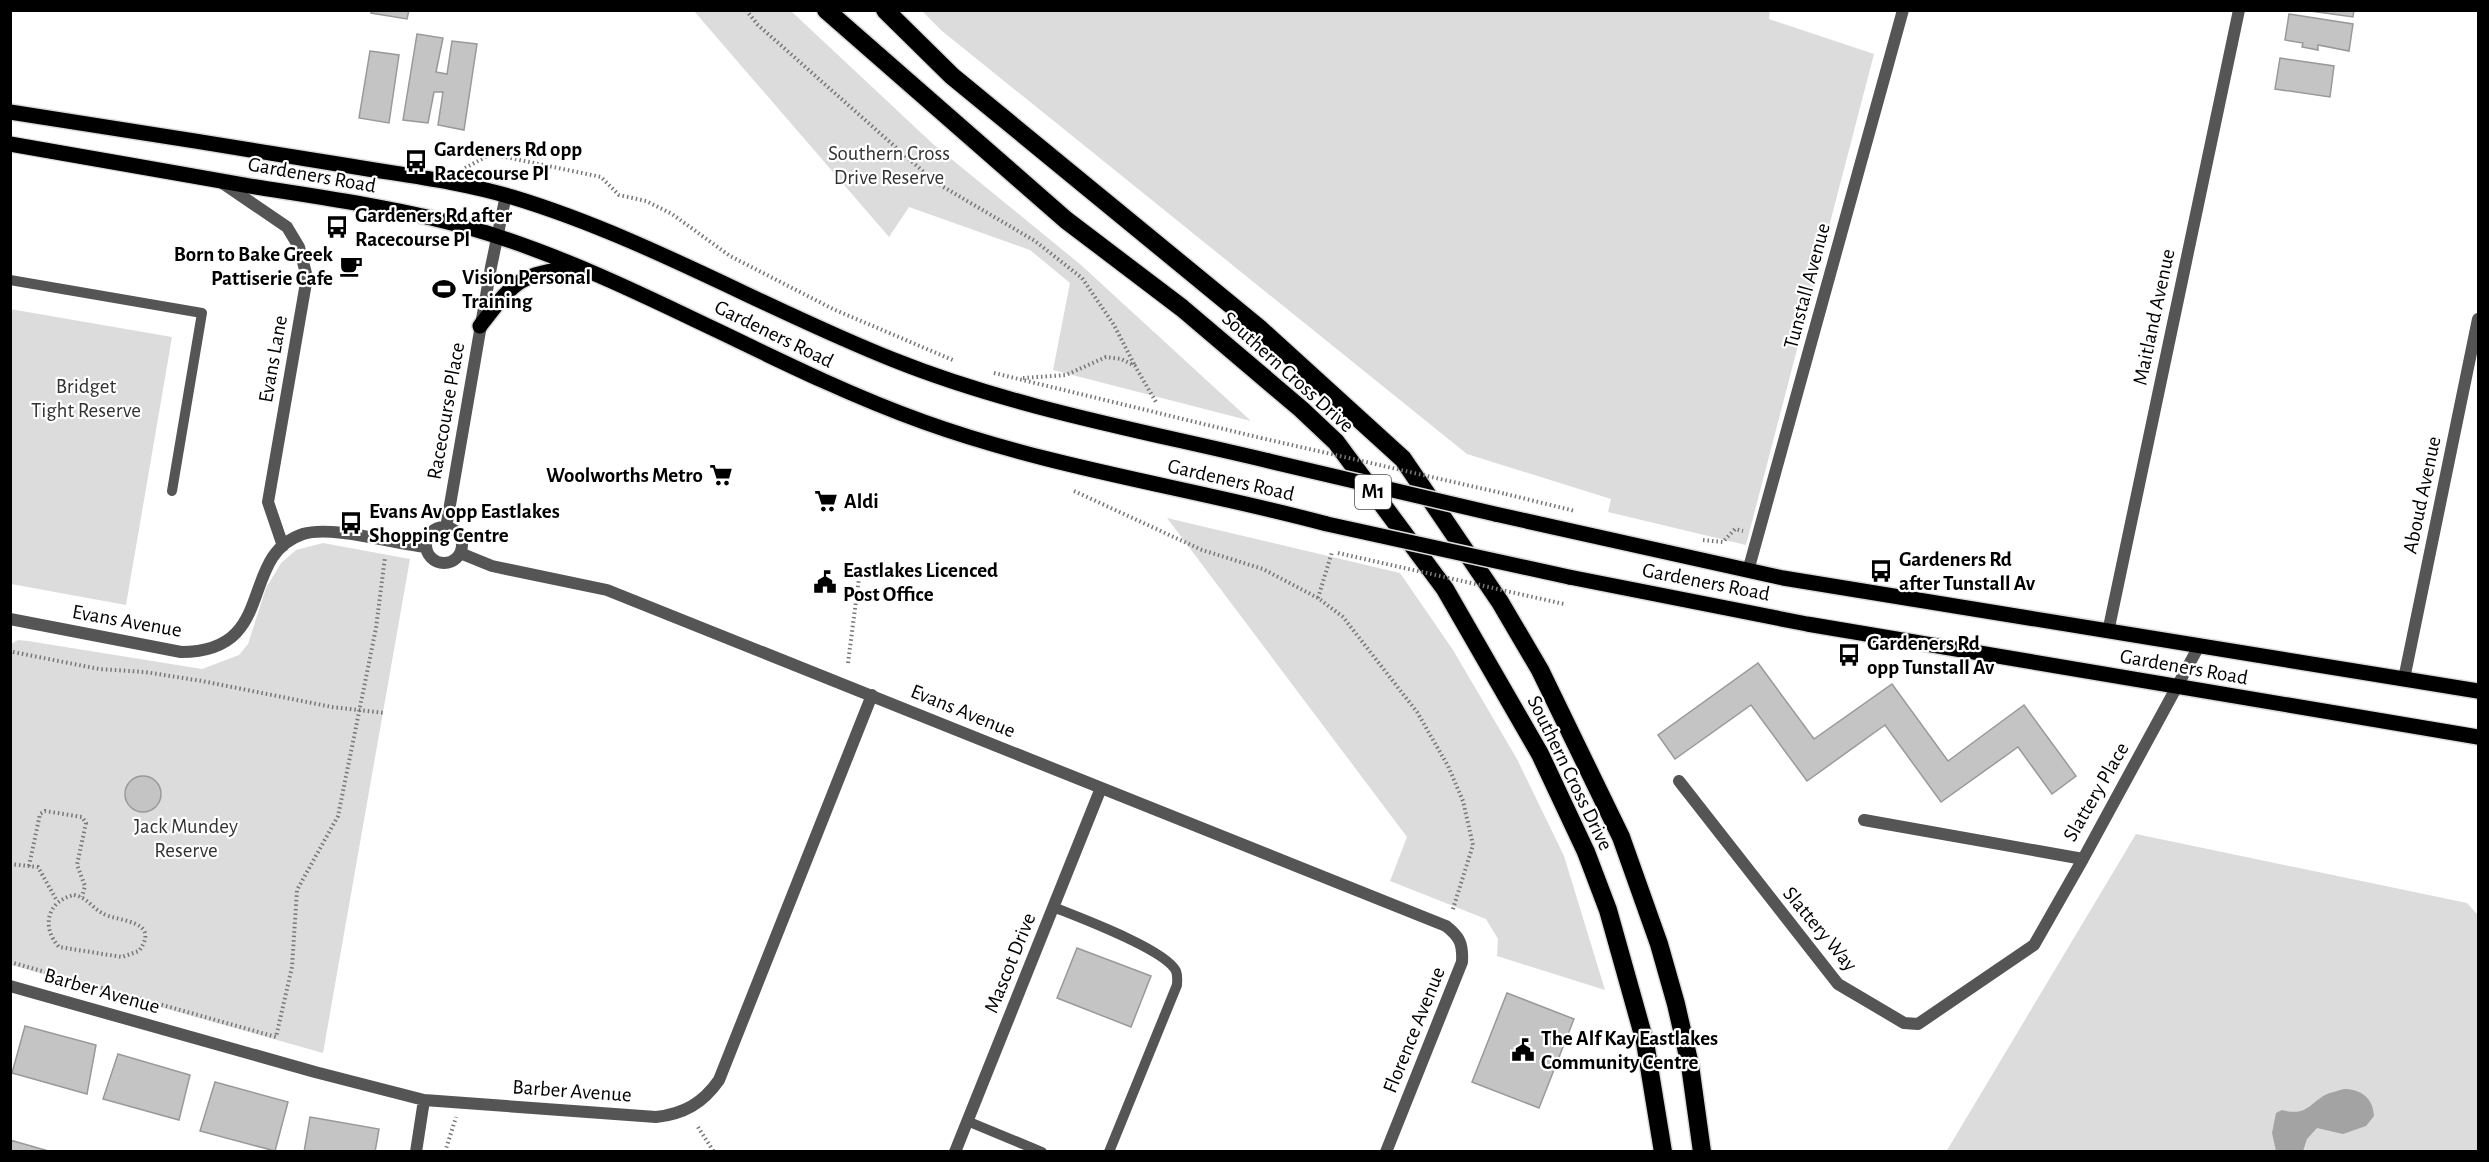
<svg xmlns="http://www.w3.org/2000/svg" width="2489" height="1162" font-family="'Alegreya Sans',sans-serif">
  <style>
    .green { fill: #dcdcdc }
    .water { fill: #a3a3a3 }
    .building { fill: #c4c4c4; stroke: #999; stroke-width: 1.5 }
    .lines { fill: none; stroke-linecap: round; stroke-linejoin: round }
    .primary-casing { stroke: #dbdbdb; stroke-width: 18 }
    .highway-casing { stroke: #dbdbdb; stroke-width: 21 }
    .path { stroke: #777; stroke-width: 4; stroke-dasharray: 1.5 3; stroke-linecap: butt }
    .lane { stroke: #555; stroke-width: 10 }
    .street { stroke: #555; stroke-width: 12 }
    .primary { stroke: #000; stroke-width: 15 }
    .highway { stroke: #000; stroke-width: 18 }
    .primary-bridge-casing { stroke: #dbdbdb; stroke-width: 18; stroke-linecap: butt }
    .path-bridge { stroke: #777; stroke-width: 4; stroke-dasharray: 1.5 3; stroke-linecap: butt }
    .primary-bridge { stroke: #000; stroke-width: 15 }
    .labels { text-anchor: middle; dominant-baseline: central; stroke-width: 4.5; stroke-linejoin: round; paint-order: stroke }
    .shield { fill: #fff; stroke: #4c4c4c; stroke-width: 1.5 }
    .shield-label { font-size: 20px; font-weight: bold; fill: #000 }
    .poi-label { font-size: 21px; font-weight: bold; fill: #000; stroke: #fff; text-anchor: start }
    .park-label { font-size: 21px; fill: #333; stroke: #fff }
    .street-label { font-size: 21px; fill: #000; stroke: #fff }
  </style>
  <rect width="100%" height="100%" fill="#fff"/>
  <path class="green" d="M 1770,10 L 1769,19 L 1874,54 L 1746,545 L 1608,512 L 1611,499 L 1467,454 L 942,31 L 922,11 Z
    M 694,11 L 791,11 L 933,144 L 1081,265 L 1251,421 L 1053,370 L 1070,283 L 1030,250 L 909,207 L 889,237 Z
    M 10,309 L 172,337 L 126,605 L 11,584 Z
    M 1167,518 L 1400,573 L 1453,650 L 1517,759 L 1564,856 L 1605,990 L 1497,956 L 1498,939 L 1486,919 L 1390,881 L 1407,837 Z
    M 323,543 L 410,559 L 323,1053 L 11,965 L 11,644 L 18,640 L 28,641 L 202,669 L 239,655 L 248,644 L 266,588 L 281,563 L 296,550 Z
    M 2136,834 L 2467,903 L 2478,915 L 2478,1151 L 1946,1152 Z"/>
  <path class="water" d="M 2344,1089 C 2361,1089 2373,1098 2374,1116 L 2366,1126 L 2343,1134 L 2317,1128 L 2307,1139 L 2303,1151 L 2276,1151 L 2272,1133 L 2276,1113 L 2282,1110 C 2306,1116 2307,1106 2325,1095 C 2331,1092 2338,1091 2344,1089 Z"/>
  <path class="building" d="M 371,10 L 409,10 L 407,19 L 371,13 Z
    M 2303,10 L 2354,10 L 2353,17 Z
    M 2289,14 L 2353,24 L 2349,51 L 2318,45 L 2318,50 L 2302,47 L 2303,43 L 2285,40 Z
    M 417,34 L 443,38 L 436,72 L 447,74 L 452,41 L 477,44 L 464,130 L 438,125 L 443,92 L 434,92 L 428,123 L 403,120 Z
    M 370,51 L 399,55 L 389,123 L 359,118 Z
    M 2280,58 L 2334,66 L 2330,97 L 2275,89 Z
    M 1758,663 L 1814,739 L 1892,684 L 1948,761 L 2024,705 L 2076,776 L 2052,794 L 2018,747 L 1941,802 L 1885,725 L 1807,781 L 1751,705 L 1675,759 L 1658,735 Z
    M125 794a18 18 0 1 1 36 0a18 18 0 1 1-36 0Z
    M 1077,948 L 1151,976 L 1131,1027 L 1057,998 Z
    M 1507,993 L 1574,1019 L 1539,1108 L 1472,1082 Z
    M 25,1026 L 96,1045 L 87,1094 L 12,1073 Z
    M 118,1054 L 190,1075 L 179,1120 L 103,1099 Z
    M 215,1082 L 288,1102 L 275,1151 L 200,1131 Z
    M 310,1117 L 379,1129 L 375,1152 L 304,1152 Z
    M 10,1140 L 52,1152 L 10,1152 Z"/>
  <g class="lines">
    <g class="primary-casing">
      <path id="primary" d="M 10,112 C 123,130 237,147 350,166 C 403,175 459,181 512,197 C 645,237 765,309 894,360 C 1014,408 1144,431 1269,461
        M 10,144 C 92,158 174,173 256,187 C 326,198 398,208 467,227 C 627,273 768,366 924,422 C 1055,469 1193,488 1327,524
        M 480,326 C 517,278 517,276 577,267
        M 1495,514 L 1783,578 L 2478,691
        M 1569,577 L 1807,624 L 2478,737"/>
    </g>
    <g class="highway-casing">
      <path id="highway" d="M 826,10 L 1066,220 L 1182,308 L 1301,409 L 1336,442 L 1445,589 L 1540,754 L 1586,852 L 1608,910 L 1645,1042 L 1663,1152
        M 885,10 L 952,76 L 1259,328 L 1403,459 L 1500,602 L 1540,670 L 1621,837 L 1659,944 L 1676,1004 L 1690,1065 L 1702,1152"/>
    </g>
    <path class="path" d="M 746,10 L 758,25 L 935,182 L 1035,241 L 1082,278 L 1114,325 L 1135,366
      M 465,168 L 491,154 L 601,177 L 619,195 L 646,201 L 672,214 L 730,256 L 833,309 L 955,361
      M 994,373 L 1261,438
      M 1023,378 L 1066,375 L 1106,357 L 1121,359 L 1135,366 L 1156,402
      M 1074,491 L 1202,550 L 1263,569 L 1318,598 L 1343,617 L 1417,712 L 1448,766 L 1463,801 L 1473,845 L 1452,912
      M 1506,494 L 1575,511
      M 1703,540 L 1723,542 L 1735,529 L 1743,531
      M 1318,598 L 1332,552
      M 13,652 L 99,669 L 145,672 L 202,681 L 332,707 L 385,713
      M 848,663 L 859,578
      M 10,864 L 38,867 L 57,901
      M 29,866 L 40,814 L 45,811 L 82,817 L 86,823 L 77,865 L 85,886 L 82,897
      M 74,895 C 88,898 90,906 102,913 C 116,922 162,919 139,951 L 122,957 L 59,947 C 41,927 47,901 74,895 Z
      M 10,962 L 276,1037 L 292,967 L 297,890 L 338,816 L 376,628 L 385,557
      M 698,1127 L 714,1152
      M 445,1152 L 456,1117"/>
    <path class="lane" d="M 10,280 L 202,313 L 172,491
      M 1053,907 C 1078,917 1165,949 1176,971 C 1178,976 1177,981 1177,985 L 1109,1152
      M 967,1121 L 1042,1152"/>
    <path class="street" d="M 221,182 L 287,227 L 299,247 L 307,277 L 268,502 L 283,546
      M426 545a18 18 0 1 1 36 0a18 18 0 1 1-36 0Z
      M 446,528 L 491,267 L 506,195
      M 460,553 L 492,566 L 607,590 L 1446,926 C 1460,937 1463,944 1462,962 L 1386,1152
      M 1748,571 L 1903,10
      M 10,619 L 181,652 C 279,652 237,556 303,534 C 332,525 394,544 426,547
      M 2108,632 L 2239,10
      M 2404,679 L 2478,319
      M 1679,781 L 1838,984 L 1904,1023 L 1918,1024 L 2034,945 L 2083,859
      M 1864,820 L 2083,859 L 2199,646
      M 10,986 L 315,1072 L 424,1100 L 656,1117 C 684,1114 703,1103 719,1080 L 872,695
      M 416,1152 L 424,1100
      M 955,1152 L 1101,788"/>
    <use href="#primary" class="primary"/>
    <use href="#highway" class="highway"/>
    <g class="primary-bridge-casing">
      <path id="primary-bridge" d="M 1269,461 L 1495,514
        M 1327,524 L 1569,577"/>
    </g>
    <path class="path-bridge" d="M 1261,438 L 1506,494
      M 1338,553 L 1564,604"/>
    <use href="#primary-bridge" class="primary-bridge"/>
  </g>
  <defs>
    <g id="bus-bare" transform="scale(1.8)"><path d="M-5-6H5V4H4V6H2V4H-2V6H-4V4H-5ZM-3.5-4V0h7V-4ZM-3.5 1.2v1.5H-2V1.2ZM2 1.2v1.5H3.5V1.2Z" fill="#000" stroke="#fff" stroke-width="2.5" paint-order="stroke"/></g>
    <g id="cafe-bare" transform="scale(1.8)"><path d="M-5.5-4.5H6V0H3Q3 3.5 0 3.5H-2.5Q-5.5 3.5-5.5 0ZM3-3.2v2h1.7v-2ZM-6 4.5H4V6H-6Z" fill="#000" stroke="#fff" stroke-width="2.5" paint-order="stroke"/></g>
    <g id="stadium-bare" transform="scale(1.8)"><path d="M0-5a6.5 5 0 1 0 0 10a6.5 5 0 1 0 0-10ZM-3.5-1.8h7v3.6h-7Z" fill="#000" stroke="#fff" stroke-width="2.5" paint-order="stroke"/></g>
    <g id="supermarket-bare" transform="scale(1.8)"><path d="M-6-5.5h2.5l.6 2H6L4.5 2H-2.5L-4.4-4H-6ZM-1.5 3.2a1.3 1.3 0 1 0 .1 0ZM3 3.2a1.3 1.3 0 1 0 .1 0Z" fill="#000" stroke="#fff" stroke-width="2.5" paint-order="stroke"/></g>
    <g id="civic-bare" transform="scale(1.8)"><path d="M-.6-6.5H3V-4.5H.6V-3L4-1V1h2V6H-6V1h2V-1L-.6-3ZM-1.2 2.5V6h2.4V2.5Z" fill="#000" stroke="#fff" stroke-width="2.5" paint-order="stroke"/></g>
  </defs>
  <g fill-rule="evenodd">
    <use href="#bus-bare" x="416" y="161"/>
    <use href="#bus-bare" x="337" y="227"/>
    <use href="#cafe-bare" x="351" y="266"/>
    <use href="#stadium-bare" x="444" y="289"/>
    <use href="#supermarket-bare" x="721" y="475"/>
    <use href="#supermarket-bare" x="826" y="501"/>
    <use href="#bus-bare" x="351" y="523"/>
    <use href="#bus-bare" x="1881" y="571"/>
    <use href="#civic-bare" x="825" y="582"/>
    <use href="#bus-bare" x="1849" y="655"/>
    <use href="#civic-bare" x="1523" y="1050"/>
  </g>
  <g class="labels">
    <rect class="shield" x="1355" y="475" width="36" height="34" rx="4.5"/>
    <g class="shield-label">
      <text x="1373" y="492">M1</text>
    </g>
    <g class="poi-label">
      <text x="434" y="149">Gardeners Rd opp<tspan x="434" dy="24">Racecourse Pl</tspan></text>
      <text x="355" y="215">Gardeners Rd after<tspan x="355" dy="24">Racecourse Pl</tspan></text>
      <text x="333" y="254" text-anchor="end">Born to Bake Greek<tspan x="333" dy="24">Pattiserie Cafe</tspan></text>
      <text x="462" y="277">Vision Personal<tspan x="462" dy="24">Training</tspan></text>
      <text x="703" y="475" text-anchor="end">Woolworths Metro</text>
      <text x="844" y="501">Aldi</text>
      <text x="369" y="511">Evans Av opp Eastlakes<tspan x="369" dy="24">Shopping Centre</tspan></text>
      <text x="1899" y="559">Gardeners Rd<tspan x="1899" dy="24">after Tunstall Av</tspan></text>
      <text x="843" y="570">Eastlakes Licenced<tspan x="843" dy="24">Post Office</tspan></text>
      <text x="1867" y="643">Gardeners Rd<tspan x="1867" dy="24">opp Tunstall Av</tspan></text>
      <text x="1541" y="1038">The Alf Kay Eastlakes<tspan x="1541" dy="24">Community Centre</tspan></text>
    </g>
    <g class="park-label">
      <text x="889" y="153">Southern Cross<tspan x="889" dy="24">Drive Reserve</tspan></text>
      <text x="86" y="386">Bridget<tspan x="86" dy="24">Tight Reserve</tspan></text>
      <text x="186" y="826">Jack Mundey<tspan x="186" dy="24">Reserve</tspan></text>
    </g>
    <g class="street-label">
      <text transform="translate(312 175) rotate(10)">Gardeners Road</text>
      <text transform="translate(1807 286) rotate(-75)">Tunstall Avenue</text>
      <text transform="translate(2154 317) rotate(-78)">Maitland Avenue</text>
      <text transform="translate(774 334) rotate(26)">Gardeners Road</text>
      <text transform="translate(273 359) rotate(-80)">Evans Lane</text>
      <text transform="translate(1288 372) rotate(42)">Southern Cross Drive</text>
      <text transform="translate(446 411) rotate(-80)">Racecourse Place</text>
      <text transform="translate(1231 480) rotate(13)">Gardeners Road</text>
      <text transform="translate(2422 495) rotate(-78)">Aboud Avenue</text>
      <text transform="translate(1706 582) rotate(11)">Gardeners Road</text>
      <text transform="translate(127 621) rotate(10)">Evans Avenue</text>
      <text transform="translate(2184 667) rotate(10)">Gardeners Road</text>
      <text transform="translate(963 711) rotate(22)">Evans Avenue</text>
      <text transform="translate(1570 773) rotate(64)">Southern Cross Drive</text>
      <text transform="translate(2096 792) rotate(-60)">Slattery Place</text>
      <text transform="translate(1820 929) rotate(50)">Slattery Way</text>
      <text transform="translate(1010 963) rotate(-68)">Mascot Drive</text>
      <text transform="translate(102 991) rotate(16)">Barber Avenue</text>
      <text transform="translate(1414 1030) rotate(-68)">Florence Avenue</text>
      <text transform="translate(572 1091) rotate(4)">Barber Avenue</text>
    </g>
  </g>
  <rect width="2489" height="1162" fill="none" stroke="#000000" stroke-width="24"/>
</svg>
